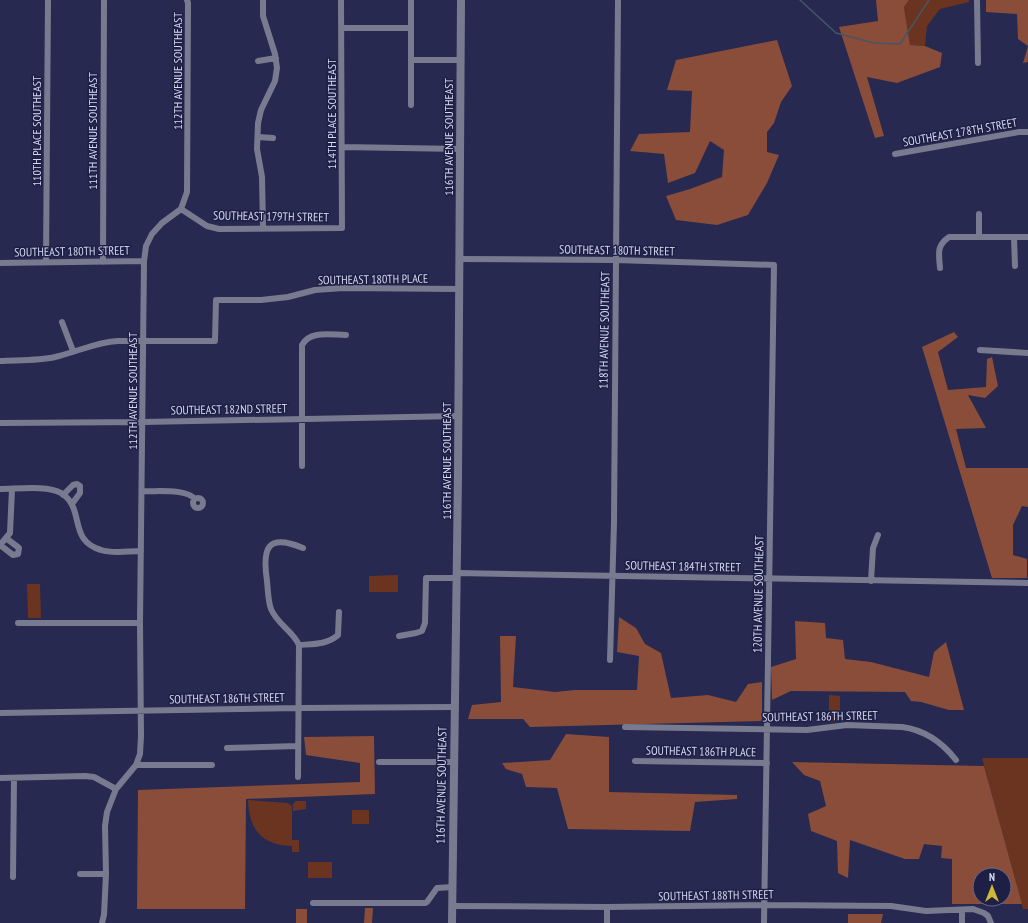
<svg xmlns="http://www.w3.org/2000/svg" width="1028" height="923" font-family="'PT Sans Narrow',sans-serif">
  <style>
    .green { fill: #6a3421 }
    .forest { fill: #894d3a; fill-rule: evenodd }
    .lines { fill: none; stroke-linecap: round; stroke-linejoin: round }
    .stream { stroke: #445764; stroke-width: 1.5 }
    .minor { stroke: #787b8f; stroke-width: 6 }
    .tertiary { stroke: #787b8f; stroke-width: 8 }
    .labels { text-anchor: middle; dominant-baseline: central; stroke-width: 3; stroke-linejoin: round; paint-order: stroke }
    .street-label { font-size: 12px; fill: #d6daf3; stroke: #1e1f45 }
  </style>
  <rect width="100%" height="100%" fill="#272950"/>
  <path class="green" d="M 909,0 L 969,0 L 969,2 L 940,9 L 927,26 L 925,46 L 910,45 L 904,7 Z
    M 398,575 L 398,592 L 369,592 L 369,576 Z
    M 27,584 L 40,584 L 41,618 L 28,618 Z
    M 829,695 L 840,696 L 840,721 L 829,722 Z
    M 982,758 L 1028,758 L 1028,909 L 1023,909 Z
    M 248,800 L 288,803 L 292,806 L 292,840 L 299,840 L 299,852 L 292,852 L 292,846 C 262,845 249,830 248,800 Z
    M 296,801 L 306,801 L 306,809 L 293,811 L 293,804 Z
    M 352,810 L 369,810 L 369,824 L 352,824 Z
    M 308,862 L 332,862 L 332,878 L 308,878 Z"/>
  <path class="forest" d="M 876,0 L 909,0 L 904,7 L 910,45 L 925,46 L 942,53 L 940,67 L 897,83 L 867,77 L 884,136 L 875,138 L 839,27 L 878,21 Z
    M 986,0 L 1028,0 L 1028,62 L 1023,63 L 1028,46 L 1018,39 L 1017,14 L 986,12 Z
    M 777,40 L 792,86 L 781,102 L 774,123 L 767,132 L 767,152 L 779,155 L 767,183 L 748,215 L 717,225 L 676,220 L 666,196 L 690,189 L 722,177 L 724,150 L 710,141 L 695,173 L 668,183 L 664,154 L 630,151 L 639,134 L 690,132 L 692,91 L 667,90 L 676,60 Z
    M 954,332 L 958,337 L 938,352 L 948,390 L 986,387 L 987,359 L 992,357 L 998,386 L 985,398 L 968,395 L 986,428 L 956,429 L 966,468 L 1028,468 L 1028,507 L 1022,506 L 1013,525 L 1013,555 L 1027,559 L 1027,578 L 992,578 L 922,347 Z
    M 619,617 L 636,628 L 645,644 L 661,653 L 671,698 L 708,695 L 736,702 L 748,684 L 762,682 L 762,721 L 530,727 L 523,719 L 468,719 L 472,705 L 501,702 L 500,636 L 516,636 L 513,687 L 555,692 L 575,690 L 637,690 L 639,656 L 617,652 Z
    M 795,621 L 825,623 L 826,638 L 843,640 L 845,659 L 871,662 L 929,677 L 934,652 L 946,642 L 964,710 L 949,710 L 921,702 L 911,701 L 905,692 L 791,691 L 772,700 L 771,667 L 796,659 Z
    M 566,734 L 609,737 L 609,792 L 737,795 L 737,799 L 695,802 L 690,831 L 568,829 L 557,788 L 526,787 L 522,774 L 506,769 L 502,763 L 550,760 Z
    M 374,736 L 375,794 L 246,799 L 245,909 L 137,909 L 138,790 L 360,782 L 360,763 L 306,755 L 304,737 Z
    M 792,762 L 984,766 L 1022,904 L 952,904 L 952,859 L 941,858 L 942,846 L 924,844 L 919,859 L 905,859 L 850,840 L 848,878 L 838,873 L 837,841 L 811,831 L 808,814 L 826,806 L 820,781 L 804,775 ZM 980,875 L 1004,875 L 1004,899 L 980,899 Z
    M 365,908 L 373,908 L 372,923 L 364,923 Z
    M 296,909 L 307,909 L 307,923 L 296,923 Z
    M 848,914 L 883,914 L 881,923 L 848,923 Z"/>
  <g class="lines">
    <path class="stream" d="M 800,0 L 836,33 L 874,43 L 900,44 L 929,0"/>
    <path class="minor" d="M 411,0 L 411,105
      M 977,0 L 978,63
      M 341,28 L 411,28
      M 411,60 L 460,60
      M 258,61 L 276,58
      M 258,137 L 273,138
      M 342,147 L 460,149
      M 895,154 L 1019,132 L 1028,132
      M 181,209 L 207,226 L 219,229 L 342,228 L 341,0
      M 979,214 L 979,237
      M 263,228 L 262,177 L 257,149 L 258,123 L 261,110 L 275,81 L 277,68 L 275,54 L 263,16 L 263,0
      M 1014,237 L 1015,266
      M 460,259 L 616,260 L 774,265 L 764,923
      M 46,262 L 48,0
      M 103,262 L 104,0
      M 0,263 L 144,261
      M 940,268 C 939,254 936,246 949,237 L 1028,237
      M 62,322 L 73,351
      M 980,350 L 1028,353
      M 0,361 C 18,360 38,361 55,357 C 77,352 96,342 118,341 L 215,341 L 216,300 L 261,300 L 288,297 L 315,290 L 343,288 L 459,289
      M 0,423 L 143,422 L 459,416
      M 302,466 L 302,345 C 310,330 331,335 346,335
      M 0,489 C 16,489 48,485 61,493 C 86,508 67,540 101,550 C 113,554 128,551 141,551
      M 142,491 C 155,492 186,488 195,499
      M 63,495 L 73,485 L 77,484 L 80,486 L 80,493 L 72,504
      M193 503a5 5 0 1 1 10 0a5 5 0 1 1-10 0Z
      M 0,545 L 10,533 L 12,489
      M 0,545 L 13,555 L 18,554 L 19,548 L 6,538
      M 457,573 L 1028,583
      M 871,581 L 873,548 L 878,535
      M 18,623 L 140,623
      M 399,636 L 416,633 L 422,631 L 425,623 L 426,578 L 457,578
      M 299,645 C 312,644 327,645 338,635 L 339,612
      M 610,660 L 614,523 L 618,0
      M 0,713 L 299,708 L 454,707
      M 625,727 L 807,730 L 847,725 L 902,727 C 925,730 942,742 956,760
      M 227,748 L 298,746
      M 635,761 L 767,763
      M 379,762 L 453,762
      M 136,765 L 212,765
      M 298,777 L 299,645 C 293,631 277,624 271,609 C 268,601 268,590 267,581 C 262,548 267,533 303,548
      M 0,778 L 85,776 L 94,777 L 116,789
      M 80,874 L 106,874
      M 13,877 L 14,778
      M 313,903 L 425,903 L 427,902 L 437,888 L 452,887
      M 452,906 L 607,907 L 764,905 L 891,906 L 926,911 L 973,909 L 984,913 L 988,916 L 991,923
      M 607,907 L 607,923
      M 962,910 L 962,923
      M 102,923 L 104,915 L 106,874 L 105,826 L 107,812 L 116,789 L 136,765 L 140,754 L 141,736 L 140,623 L 144,261 L 146,246 L 152,234 L 162,223 L 181,209 L 187,192 L 188,3 L 187,0"/>
    <path class="tertiary" d="M 452,923 L 458,476 L 461,0"/>
  </g>
  <g class="labels">
    <g class="street-label">
      <text transform="translate(177 71) rotate(-90)">112TH AVENUE SOUTHEAST</text>
      <text transform="translate(331 114) rotate(-90)">114TH PLACE SOUTHEAST</text>
      <text transform="translate(36 131) rotate(-90)">110TH PLACE SOUTHEAST</text>
      <text transform="translate(92 131) rotate(-90)">111TH AVENUE SOUTHEAST</text>
      <text transform="translate(960 132) rotate(-10)">SOUTHEAST 178TH STREET</text>
      <text transform="translate(448 137) rotate(-90)">116TH AVENUE SOUTHEAST</text>
      <text transform="translate(271 216) rotate(1)">SOUTHEAST 179TH STREET</text>
      <text transform="translate(617 250) rotate(1)">SOUTHEAST 180TH STREET</text>
      <text transform="translate(72 251) rotate(-1)">SOUTHEAST 180TH STREET</text>
      <text transform="translate(373 279) rotate(-1)">SOUTHEAST 180TH PLACE</text>
      <text transform="translate(604 330) rotate(-89)">118TH AVENUE SOUTHEAST</text>
      <text transform="translate(132 391) rotate(-90)">112TH AVENUE SOUTHEAST</text>
      <text transform="translate(229 409) rotate(-1)">SOUTHEAST 182ND STREET</text>
      <text transform="translate(446 461) rotate(-90)">116TH AVENUE SOUTHEAST</text>
      <text transform="translate(683 566) rotate(1)">SOUTHEAST 184TH STREET</text>
      <text transform="translate(758 594) rotate(-89)">120TH AVENUE SOUTHEAST</text>
      <text transform="translate(227 698) rotate(-1)">SOUTHEAST 186TH STREET</text>
      <text transform="translate(820 716) rotate(-1)">SOUTHEAST 186TH STREET</text>
      <text transform="translate(701 751) rotate(1)">SOUTHEAST 186TH PLACE</text>
      <text transform="translate(441 785) rotate(-89)">116TH AVENUE SOUTHEAST</text>
      <text transform="translate(716 895) rotate(-1)">SOUTHEAST 188TH STREET</text>
    </g>
  </g>
  <g transform="translate(992 887)"><circle r="19" fill="#1e1f45" stroke="#686a8b"/>
  <path d="M0-3L7 15L0 10L-7 15Z" fill="#ceb837"/>
  <text y="-6" font-size="11" font-weight="bold" text-anchor="middle" fill="#d6daf3">N</text>
  </g>
</svg>
